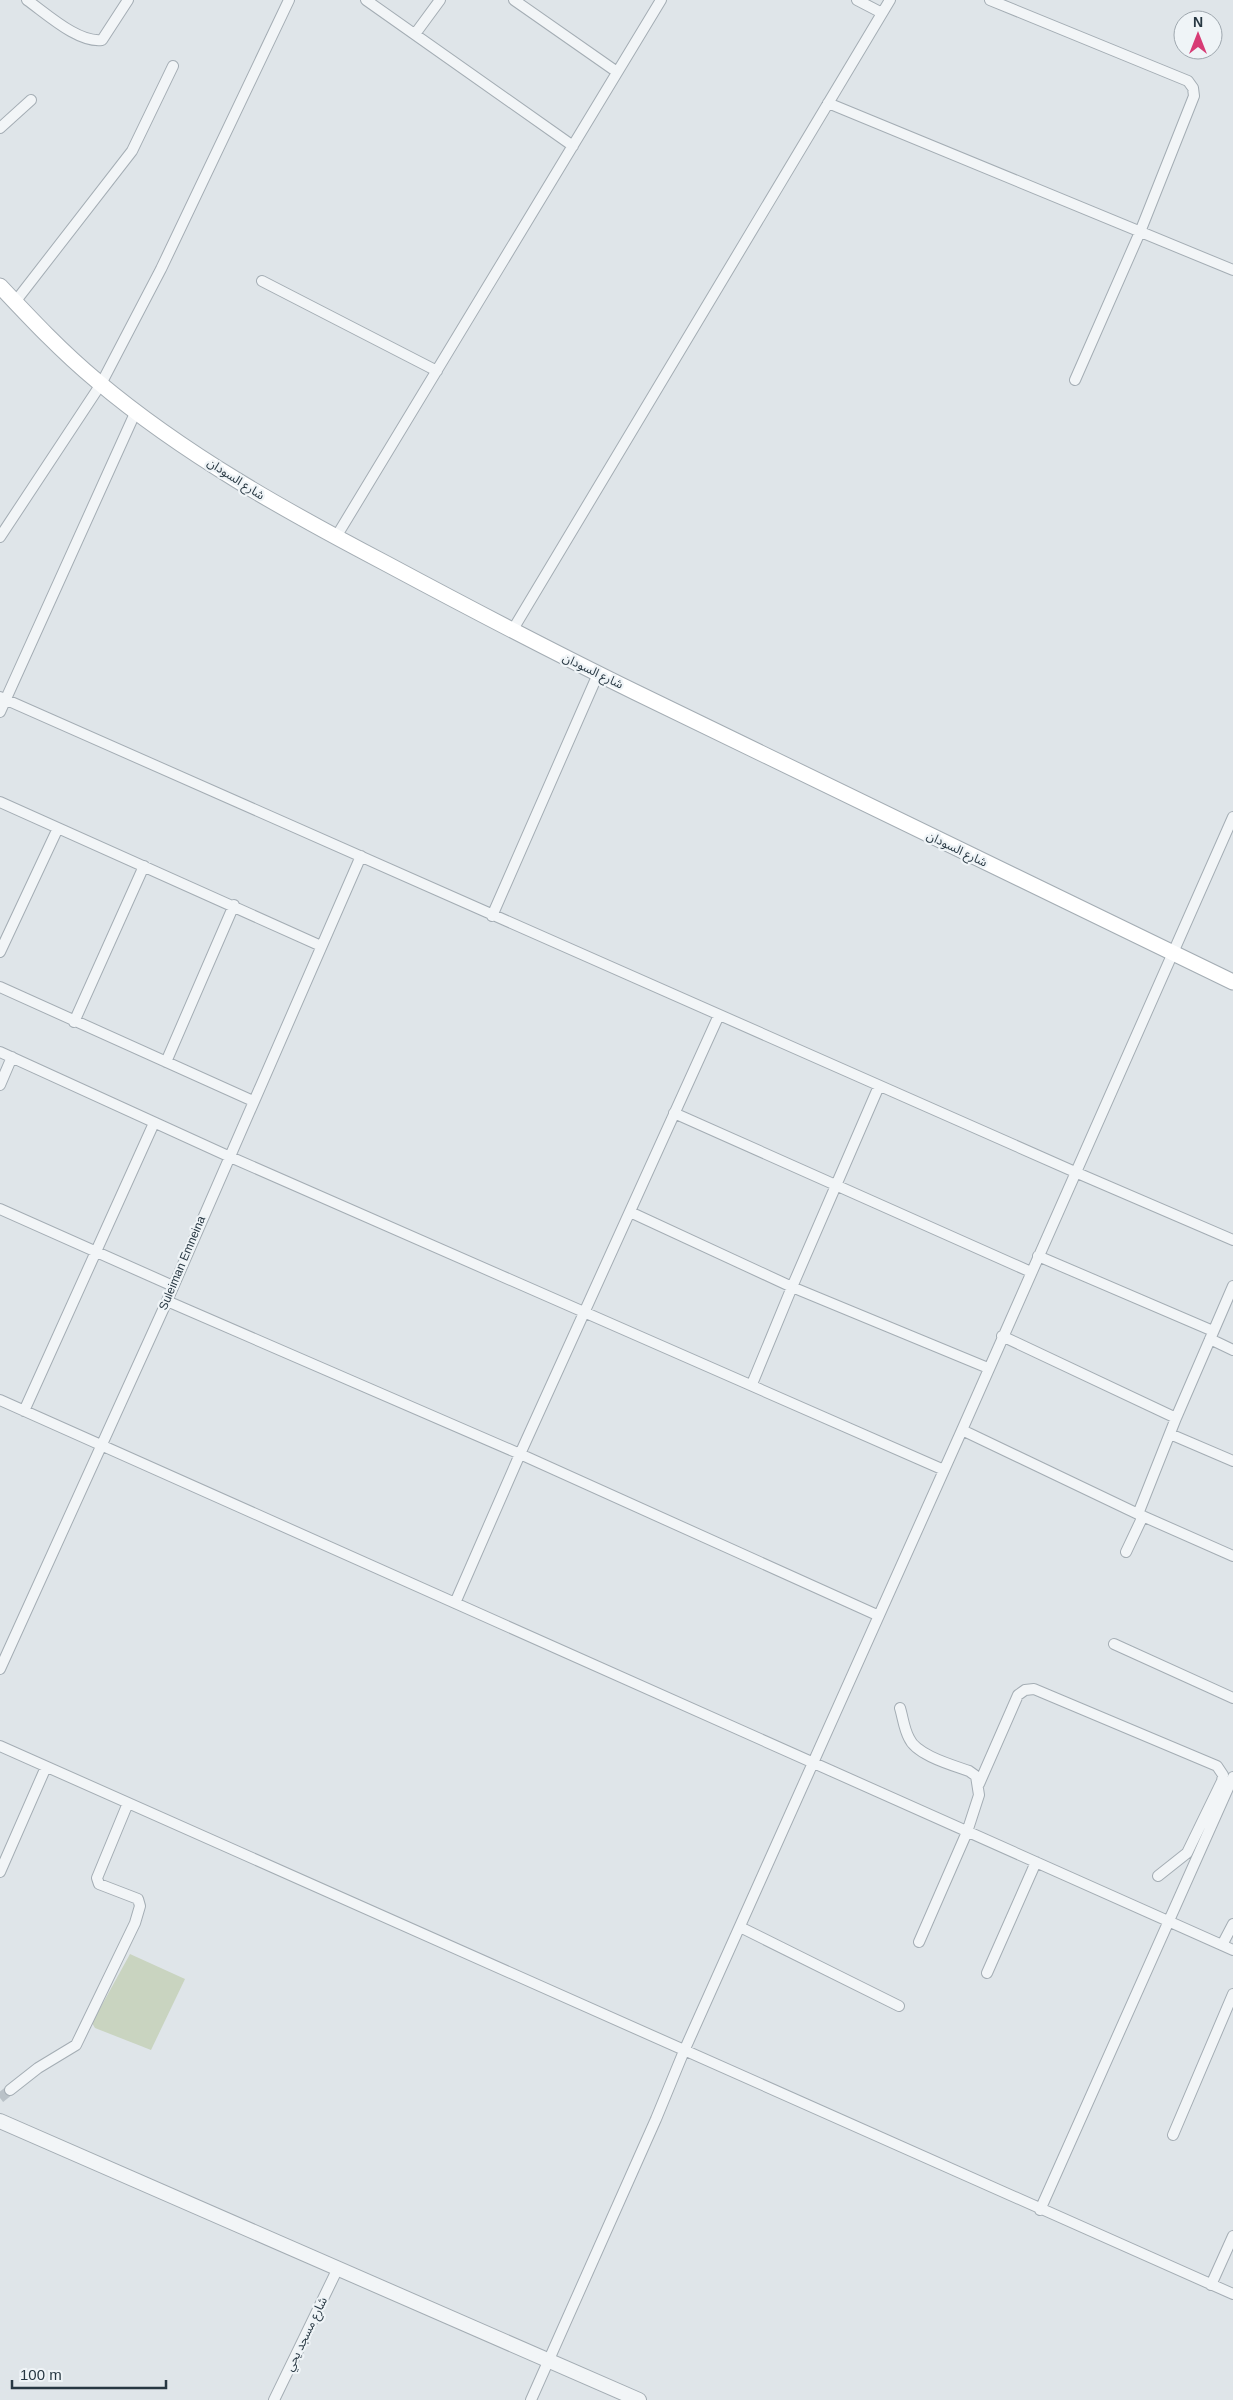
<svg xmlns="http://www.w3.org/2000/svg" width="1233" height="2400" font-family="Helvetica,'Noto Sans Arabic',sans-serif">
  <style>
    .grass { fill: #c9d4c0 }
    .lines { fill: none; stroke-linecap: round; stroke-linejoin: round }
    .minor-tunnel { stroke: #bac2c8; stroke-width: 10; stroke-dasharray: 10 5; stroke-linecap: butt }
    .minor-casing { stroke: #a4adb4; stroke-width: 12 }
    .tertiary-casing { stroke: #a4adb4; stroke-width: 16 }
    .secondary-casing { stroke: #a4adb4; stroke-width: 17 }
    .minor { stroke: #f2f5f7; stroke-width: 10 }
    .tertiary { stroke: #f2f5f7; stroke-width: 14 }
    .secondary { stroke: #fff; stroke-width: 15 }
    .labels { text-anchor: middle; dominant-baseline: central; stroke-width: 4.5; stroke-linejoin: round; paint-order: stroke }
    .street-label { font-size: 12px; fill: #273742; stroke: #eff4f7 }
  </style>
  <rect width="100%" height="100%" fill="#dfe5e9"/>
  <path class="grass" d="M 130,1954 L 185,1979 L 151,2050 L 95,2028 L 92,2023 Z"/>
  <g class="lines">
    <path class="minor-tunnel" d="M 0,2098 L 10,2090"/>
    <g class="minor-casing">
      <path id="minor" d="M 27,0 C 47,14 78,43 102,40 L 128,0
        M 366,0 L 573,146
        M 514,0 L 617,72
        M 857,0 L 882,13
        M 990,0 L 1188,81 L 1193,88 L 1194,96 L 1140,232 L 1075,380
        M 415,34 L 440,0
        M 828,103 L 1233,270
        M 0,128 L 31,100
        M 262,281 L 437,371
        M 15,302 L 132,151 L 173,66
        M 0,537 L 101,384 L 161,269 L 289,0
        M 336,537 L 661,0
        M 512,631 L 890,0
        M 0,697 L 1075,1172 L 1233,1240
        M 0,712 L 136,411
        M 0,802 L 321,946
        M 492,916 L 598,674
        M 0,952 L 58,828
        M 0,987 L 253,1101
        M 74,1022 L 144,866
        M 0,1052 L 228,1156 L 944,1470
        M 166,1062 L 234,905
        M 0,1085 L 12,1057
        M 674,1113 L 1031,1272
        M 0,1209 L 173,1286
        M 630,1212 L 792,1287 L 988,1368
        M 1038,1256 L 1213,1331
        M 167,1301 L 520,1454 L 877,1615
        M 1002,1336 L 1176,1418 L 1233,1286
        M 1210,1339 L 1233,1350
        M 752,1384 L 792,1287 L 879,1086
        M 0,1400 L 1233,1950
        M 24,1411 L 154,1123
        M 962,1430 L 1138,1514 L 1233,1556
        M 1170,1434 L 1233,1461
        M 1138,1514 L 1176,1418
        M 1126,1552 L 1143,1516
        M 455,1603 L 520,1454 L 719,1015
        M 1114,1644 L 1233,1698
        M 0,1669 L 167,1301 L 361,856
        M 900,1708 C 903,1718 904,1729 909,1738 C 916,1755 952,1765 969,1771 L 976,1776 L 979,1795 L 967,1832 L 919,1942
        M 0,1746 L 1233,2294
        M 979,1784 L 1018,1695 L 1025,1690 L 1034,1689 L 1217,1766 L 1223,1775 L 1222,1781 L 1187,1853 L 1158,1876
        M 0,1872 L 46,1767
        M 740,1927 L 899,2006
        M 1222,1945 L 1233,1924
        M 987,1973 L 1036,1862
        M 10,2090 L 38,2068 L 76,2045 L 135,1923 L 140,1906 L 138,1899 L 99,1884 L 97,1878 L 128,1803
        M 1173,2135 L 1233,1994
        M 1040,2210 L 1233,1777
        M 1211,2285 L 1233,2236
        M 274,2400 L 338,2268
        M 531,2400 L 656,2119 L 684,2051 L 962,1430 L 1233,817"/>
    </g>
    <g class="tertiary-casing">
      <path id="tertiary" d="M 0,2121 L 639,2400"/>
    </g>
    <g class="secondary-casing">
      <path id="secondary" d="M 0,286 C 31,319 62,352 97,381 C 185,455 286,511 387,564 C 469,608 551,651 635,692 C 833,790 1033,886 1233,982"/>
    </g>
    <use href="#minor" class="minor"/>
    <use href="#tertiary" class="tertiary"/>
    <use href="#secondary" class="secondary"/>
  </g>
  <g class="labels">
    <g class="street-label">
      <text transform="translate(236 479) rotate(33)">شارع السودان</text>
      <text transform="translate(593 671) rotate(26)">شارع السودان</text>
      <text transform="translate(957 849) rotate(26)">شارع السودان</text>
      <text transform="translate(182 1263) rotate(-67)">Suleiman Emneina</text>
      <text transform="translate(306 2334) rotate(-64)">شارع مسجد يحي</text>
    </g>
  </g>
  <g transform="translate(1198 35)"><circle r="24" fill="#eff4f7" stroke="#9fa8af"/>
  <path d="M0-4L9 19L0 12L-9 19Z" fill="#d73b75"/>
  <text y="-8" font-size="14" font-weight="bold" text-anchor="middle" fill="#273742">N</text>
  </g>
  <path d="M12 2380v8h154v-8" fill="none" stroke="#273742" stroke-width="2.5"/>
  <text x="20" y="2380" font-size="15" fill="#273742" stroke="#eff4f7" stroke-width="4" paint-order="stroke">100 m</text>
</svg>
